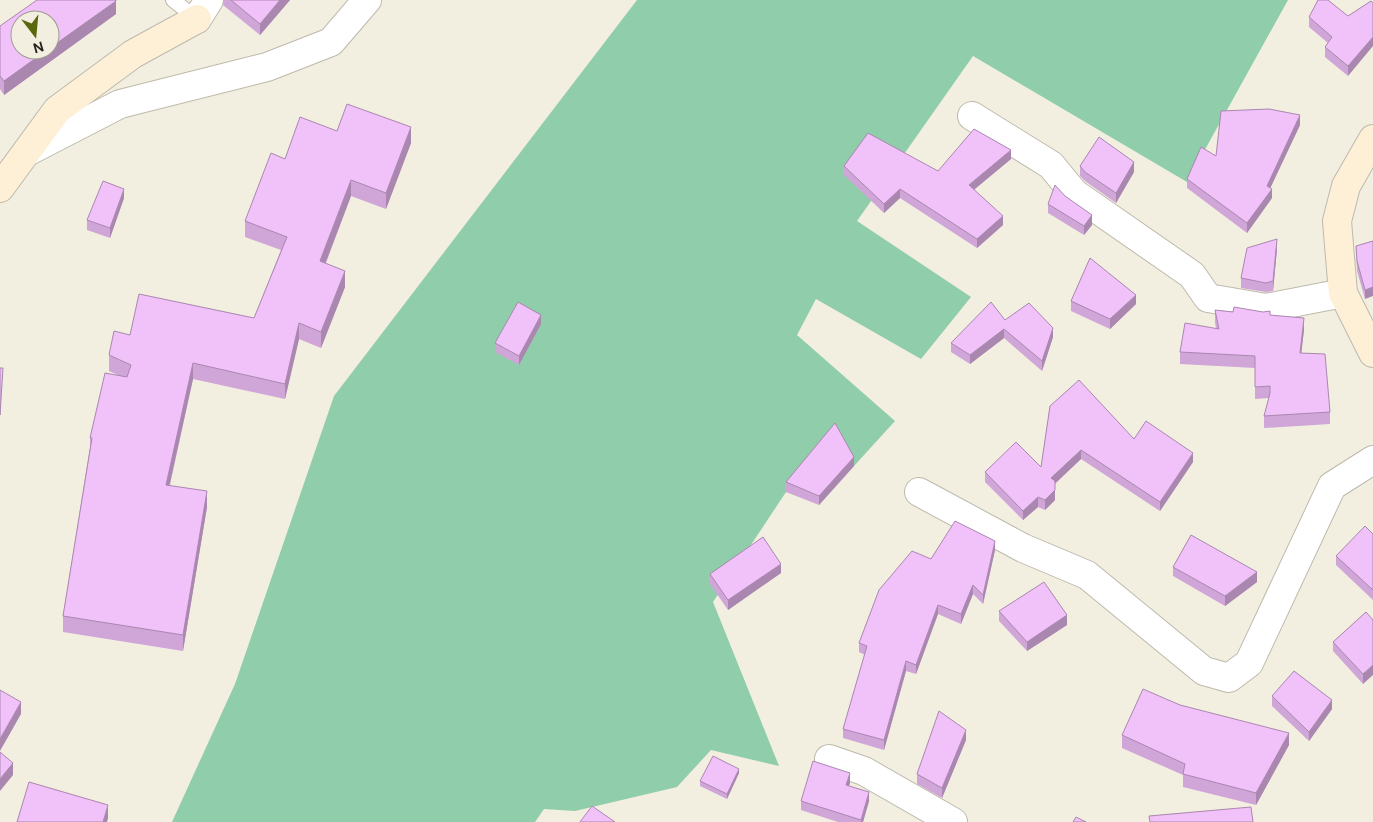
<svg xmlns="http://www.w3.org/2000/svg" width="1373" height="822" font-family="'DM Sans',sans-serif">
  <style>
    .green { fill: #90cdab }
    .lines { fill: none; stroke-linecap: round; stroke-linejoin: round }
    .lane-casing { stroke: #bdb9ac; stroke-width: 16 }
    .street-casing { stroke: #bdb9ac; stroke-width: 30 }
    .secondary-casing { stroke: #bdb9ac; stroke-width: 30 }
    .lane { stroke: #fff; stroke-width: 14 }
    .street { stroke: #fff; stroke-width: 28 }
    .secondary { stroke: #fdf0d6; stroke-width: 28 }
    .wall { fill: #cfa6d7 }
    .shaded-wall { fill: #a987af }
    .building { fill: #f1c1fa; stroke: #a987af }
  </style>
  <rect width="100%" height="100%" fill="#f2eee0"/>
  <path class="green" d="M 637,0 L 1288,0 L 1187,182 L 973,56 L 857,221 L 971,297 L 921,359 L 816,299 L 797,335 L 895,421 L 854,466 L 835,433 L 786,492 L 713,602 L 779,766 L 711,750 L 677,787 L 575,811 L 544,809 L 535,822 L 172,822 L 235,684 L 334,396 Z"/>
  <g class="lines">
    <g class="lane-casing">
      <path id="lane" d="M 173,0 L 197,19"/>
    </g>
    <g class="street-casing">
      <path id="street" d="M 197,19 L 209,0
        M 972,116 L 1051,165 L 1074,193 L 1192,275 L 1208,298 L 1266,308 L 1343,293
        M 27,152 L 120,104 L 267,67 L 331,42 L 367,0
        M 919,492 L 1023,548 L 1087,575 L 1204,671 L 1229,678 L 1249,663 L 1332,486 L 1373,460
        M 829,759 L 864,771 L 953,822"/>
    </g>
    <g class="secondary-casing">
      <path id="secondary" d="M 1373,139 L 1346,186 L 1337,221 L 1343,293 L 1373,353
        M 0,188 L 57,110 L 133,54 L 197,19"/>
    </g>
    <use href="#lane" class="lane"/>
    <use href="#street" class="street"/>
    <use href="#secondary" class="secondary"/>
  </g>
  <path class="wall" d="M 223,0 L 290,0 L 260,35 L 223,5 Z
    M 1371,1 L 1348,76 L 1325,57 L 1325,47 L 1328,43 L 1309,27 L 1309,17 L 1348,16 Z
    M 116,14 L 4,95 L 0,89 L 0,26 Z
    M 1300,125 L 1270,188 L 1272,198 L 1247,233 L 1187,188 L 1187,179 L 1216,156 Z
    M 337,131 L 411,143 L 386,209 L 351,196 L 326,263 L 345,287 L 321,348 L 299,339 L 285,399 L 193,379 L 170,485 L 207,507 L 183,651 L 63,632 L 63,616 L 90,447 L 90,438 L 120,376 L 109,371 L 109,355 L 130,335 L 254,318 L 281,250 L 245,237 L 245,221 L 285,159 Z
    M 1011,159 L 974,189 L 1003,225 L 977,248 L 900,198 L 884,213 L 844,175 L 844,166 L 938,171 Z
    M 1080,166 L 1134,172 L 1116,203 L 1085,181 L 1080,176 Z
    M 1065,196 L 1092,225 L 1084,235 L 1048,213 L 1048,204 Z
    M 124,198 L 110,238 L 87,230 L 87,220 Z
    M 1373,241 L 1365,299 L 1357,271 L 1356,246 Z
    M 1277,249 L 1273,291 L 1266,292 L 1241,288 L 1241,278 Z
    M 1071,301 L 1136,304 L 1110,329 L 1071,311 Z
    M 1215,310 L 1270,315 L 1304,330 L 1301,353 L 1330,412 L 1330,424 L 1264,428 L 1264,416 L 1269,398 L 1255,399 L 1255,368 L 1180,364 L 1180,352 L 1216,329 L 1215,322 Z
    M 1005,320 L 1053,337 L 1042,371 L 1004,338 L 970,364 L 951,352 L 951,343 Z
    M 541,324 L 519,365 L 495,352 L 495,343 Z
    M 1050,406 L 1134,439 L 1193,462 L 1160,511 L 1081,459 L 1055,484 L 1055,500 L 1045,510 L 1038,507 L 1023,520 L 985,482 L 985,472 L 1041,467 Z
    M 854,466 L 819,505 L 786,492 L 786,482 Z
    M 1373,534 L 1373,600 L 1336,565 L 1336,556 Z
    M 995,550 L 983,604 L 973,594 L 961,624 L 938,614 L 916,674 L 906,671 L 884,750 L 843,738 L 843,729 L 865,655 L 859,652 L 859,643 L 931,559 Z
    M 1173,567 L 1257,582 L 1225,606 L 1173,576 Z
    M 781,573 L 728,610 L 710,584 L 710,574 Z
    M 999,611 L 1067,625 L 1027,651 L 999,621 Z
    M 1366,612 L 1363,684 L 1333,651 L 1333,642 Z
    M 1272,696 L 1332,709 L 1309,741 L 1272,706 Z
    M 1180,705 L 1289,745 L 1256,805 L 1183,787 L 1183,775 L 1122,748 L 1122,735 Z
    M 966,740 L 942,798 L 917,784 L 917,774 Z
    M 739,773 L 727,799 L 700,786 L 700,781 Z
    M 850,783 L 849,786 L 869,801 L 863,822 L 838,822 L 801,810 L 801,801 Z"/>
  <path class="shaded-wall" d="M 280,0 L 290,0 L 260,35 L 260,24 Z
    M 116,1 L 116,14 L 4,95 L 4,81 L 47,50 L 50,50 L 50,48 Z
    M 1373,37 L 1373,46 L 1348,76 L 1348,66 Z
    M 1300,115 L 1300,125 L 1267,195 L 1267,186 Z
    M 411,127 L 411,143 L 386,209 L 386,193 Z
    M 1011,150 L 1011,159 L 969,194 L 969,185 Z
    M 1134,162 L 1134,172 L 1116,203 L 1116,193 Z
    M 351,180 L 351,196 L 320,277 L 320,261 Z
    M 124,189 L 124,198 L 110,238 L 110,228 Z
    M 900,189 L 900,198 L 884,213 L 884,204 Z
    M 1272,189 L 1272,198 L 1247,233 L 1247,223 Z
    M 1092,215 L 1092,225 L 1084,235 L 1084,226 Z
    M 1003,216 L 1003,225 L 977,248 L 977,239 Z
    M 1277,239 L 1277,249 L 1273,291 L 1273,281 Z
    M 345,271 L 345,287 L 321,348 L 321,332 Z
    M 1373,287 L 1373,296 L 1365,299 L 1365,290 Z
    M 1136,295 L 1136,304 L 1110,329 L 1110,319 Z
    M 541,315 L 541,324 L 519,365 L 519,356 Z
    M 1304,318 L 1304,330 L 1300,365 L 1300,353 Z
    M 299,323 L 299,339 L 285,399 L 285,384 Z
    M 1053,328 L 1053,337 L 1042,371 L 1042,361 Z
    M 1004,329 L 1004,338 L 970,364 L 970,355 Z
    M 193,363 L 193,379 L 166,500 L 166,485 Z
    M 1081,450 L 1081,459 L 1051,487 L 1051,478 Z
    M 1193,453 L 1193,462 L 1160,511 L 1160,502 Z
    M 854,457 L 854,466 L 819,505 L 819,496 Z
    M 1055,490 L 1055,500 L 1045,510 L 1045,500 Z
    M 207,491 L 207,507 L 183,651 L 183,635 Z
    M 1038,497 L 1038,507 L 1023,520 L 1023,511 Z
    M 995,541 L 995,550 L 983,604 L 983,595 Z
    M 781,564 L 781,573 L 728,610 L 728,600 Z
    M 1257,572 L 1257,582 L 1225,606 L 1225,596 Z
    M 973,585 L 973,594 L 961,624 L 961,614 Z
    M 938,605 L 938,614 L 916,674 L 916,665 Z
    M 1067,615 L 1067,625 L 1027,651 L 1027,642 Z
    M 906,661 L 906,671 L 884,750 L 884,740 Z
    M 1373,665 L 1373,675 L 1363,684 L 1363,674 Z
    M 1332,700 L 1332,709 L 1309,741 L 1309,732 Z
    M 21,702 L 21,714 L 0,751 L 0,739 Z
    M 966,730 L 966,740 L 942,798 L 942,788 Z
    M 1289,733 L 1289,745 L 1256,805 L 1256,793 Z
    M 13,763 L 13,775 L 0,791 L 0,779 Z
    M 739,769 L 739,773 L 727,799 L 727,794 Z
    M 850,773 L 850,783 L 846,794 L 846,785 Z
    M 869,792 L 869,801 L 863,822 L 861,822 Z
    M 108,805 L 108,818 L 107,822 L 103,822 Z"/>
  <path class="building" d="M 37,0 L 116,0 L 116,1 L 50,48 L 50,20 L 20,20 L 20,50 L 47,50 L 4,81 L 0,76 L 0,26 Z
    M 231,0 L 280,0 L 260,24 Z
    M 1318,0 L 1328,0 L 1348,16 L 1371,1 L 1373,3 L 1373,37 L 1348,66 L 1325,47 L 1332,37 L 1309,17 Z
    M 347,104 L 411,127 L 386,193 L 351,180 L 320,261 L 345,271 L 321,332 L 299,323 L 285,384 L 193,363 L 166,485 L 207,491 L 183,635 L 63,616 L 92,438 L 90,438 L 105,373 L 127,377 L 131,365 L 109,355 L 114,331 L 130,335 L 139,294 L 254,318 L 287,237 L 245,221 L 271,153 L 285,159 L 300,117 L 337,131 Z
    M 1269,109 L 1300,115 L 1267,186 L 1272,189 L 1247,223 L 1187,179 L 1201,147 L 1216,156 L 1221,111 Z
    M 974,129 L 1011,150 L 969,185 L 1003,216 L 977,239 L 900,189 L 884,204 L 844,166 L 868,133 L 938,171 Z
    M 1099,137 L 1134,162 L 1116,193 L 1085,172 L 1080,166 Z
    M 103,181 L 124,189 L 110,228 L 87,220 Z
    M 1055,185 L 1065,196 L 1092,215 L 1084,226 L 1048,204 Z
    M 1277,239 L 1273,281 L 1266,283 L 1241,278 L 1247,248 Z
    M 1373,241 L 1373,287 L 1365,290 L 1357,261 L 1356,246 Z
    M 1090,258 L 1136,295 L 1110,319 L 1071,301 Z
    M 518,302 L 541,315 L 519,356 L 495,343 Z
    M 991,302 L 1005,320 L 1029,303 L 1053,328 L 1042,361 L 1004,329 L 970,355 L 951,343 Z
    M 1234,307 L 1263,312 L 1270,311 L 1270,315 L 1304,318 L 1300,353 L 1325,354 L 1330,412 L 1264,416 L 1270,393 L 1270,386 L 1255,387 L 1255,356 L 1180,352 L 1185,323 L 1219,329 L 1215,310 L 1233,312 Z
    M 0,368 L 3,368 L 0,415 Z
    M 1079,380 L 1134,439 L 1146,421 L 1193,453 L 1160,502 L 1081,450 L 1051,478 L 1055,481 L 1055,490 L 1045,500 L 1038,497 L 1023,511 L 985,472 L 1016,442 L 1041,467 L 1050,406 Z
    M 835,423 L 854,457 L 819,496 L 786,482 Z
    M 955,521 L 995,541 L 983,595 L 973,585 L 961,614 L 938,605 L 916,665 L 906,661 L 884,740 L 843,729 L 867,646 L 859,643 L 879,590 L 912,551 L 931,559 Z
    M 1365,526 L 1373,534 L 1373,590 L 1336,556 Z
    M 1191,535 L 1257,572 L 1225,596 L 1173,567 Z
    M 763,537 L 781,564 L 728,600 L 710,574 Z
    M 1044,582 L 1067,615 L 1027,642 L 999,611 Z
    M 1366,612 L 1373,620 L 1373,665 L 1363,674 L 1333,642 Z
    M 1294,671 L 1332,700 L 1309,732 L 1272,696 Z
    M 1143,689 L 1180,705 L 1289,733 L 1256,793 L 1183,774 L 1185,764 L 1122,735 Z
    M 0,690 L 21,702 L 0,739 Z
    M 939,711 L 966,730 L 942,788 L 917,774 Z
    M 0,752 L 13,763 L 0,779 Z
    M 713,756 L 739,769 L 727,794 L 700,781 Z
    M 813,761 L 850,773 L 846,785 L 869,792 L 861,820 L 801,801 Z
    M 29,782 L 108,805 L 103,822 L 17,822 Z
    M 592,806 L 615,822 L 580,822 Z
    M 1251,807 L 1253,822 L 1150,822 L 1149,816 Z
    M 1076,817 L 1086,822 L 1073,822 Z"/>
  <g transform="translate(35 35) rotate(164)"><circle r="24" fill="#f2eee0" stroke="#a09e93"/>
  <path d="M0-4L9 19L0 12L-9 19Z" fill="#5a670d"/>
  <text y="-8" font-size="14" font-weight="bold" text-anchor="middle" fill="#26251f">N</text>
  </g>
</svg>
